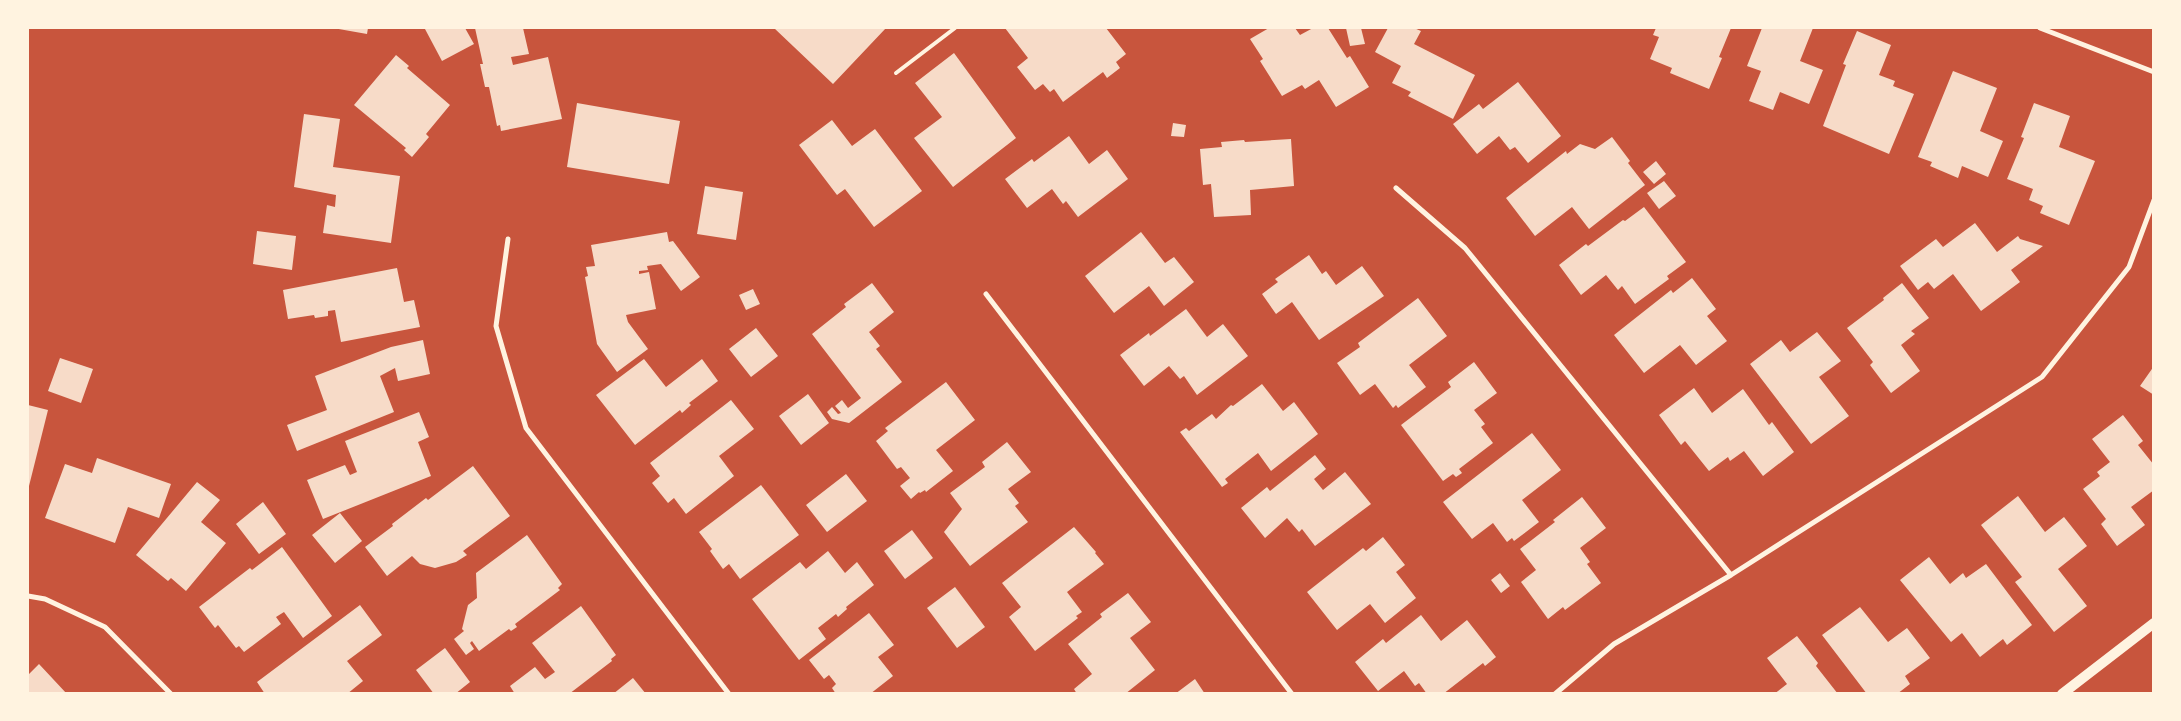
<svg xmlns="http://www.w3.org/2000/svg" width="2181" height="721" font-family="Signika,sans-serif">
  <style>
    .building { fill: #f7dbc8 }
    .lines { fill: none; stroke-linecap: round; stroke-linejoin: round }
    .service { stroke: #fff3e0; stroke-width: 4 }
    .minor { stroke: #fff3e0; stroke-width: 5 }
    .secondary { stroke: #fff3e0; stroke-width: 10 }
  </style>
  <rect width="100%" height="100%" fill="#c8553d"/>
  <path class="building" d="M 333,28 L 368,28 L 367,34 Z
    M 427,28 L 465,28 L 474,44 L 442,61 L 425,29 Z
    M 475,28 L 523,28 L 529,54 L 511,57 L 513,65 L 548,57 L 562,119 L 501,131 L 500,125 L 497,126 L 489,87 L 485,87 L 480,64 L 483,64 Z
    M 774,28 L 886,28 L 833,84 Z
    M 1005,28 L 1106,28 L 1126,54 L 1116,62 L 1120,68 L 1107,78 L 1103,72 L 1063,102 L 1054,89 L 1050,92 L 1043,84 L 1035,90 L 1017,67 L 1028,58 Z
    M 1269,28 L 1295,28 L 1300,35 L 1313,28 L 1328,28 L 1347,58 L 1350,56 L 1369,87 L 1336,107 L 1319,80 L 1305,89 L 1302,85 L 1282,96 L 1260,61 L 1263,59 L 1250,39 Z
    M 1346,28 L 1361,28 L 1365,44 L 1350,46 Z
    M 1388,28 L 1414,28 L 1421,31 L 1414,44 L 1475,75 L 1453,119 L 1408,96 L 1411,92 L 1392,83 L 1401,66 L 1375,52 Z
    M 1656,28 L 1731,28 L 1719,57 L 1722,58 L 1709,89 L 1670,73 L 1672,68 L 1650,59 L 1659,37 L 1653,35 Z
    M 1762,28 L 1813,28 L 1800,61 L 1823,70 L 1809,104 L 1780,92 L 1773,110 L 1749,101 L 1761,71 L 1747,66 Z
    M 1857,31 L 1891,45 L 1879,75 L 1895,81 L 1893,86 L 1914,94 L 1889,154 L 1823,126 L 1846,65 L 1843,64 Z
    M 954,53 L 1016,138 L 953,187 L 914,138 L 942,117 L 915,83 Z
    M 396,55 L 409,66 L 407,68 L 450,105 L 426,134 L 429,137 L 412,157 L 404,150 L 406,148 L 354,105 Z
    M 1953,71 L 1997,88 L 1980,131 L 2003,141 L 1988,177 L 1962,166 L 1958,178 L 1930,166 L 1932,162 L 1918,157 Z
    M 1518,82 L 1561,136 L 1528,163 L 1515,147 L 1510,150 L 1499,136 L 1477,154 L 1453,124 L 1479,104 L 1483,109 Z
    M 577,103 L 680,121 L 669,184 L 567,167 Z
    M 2034,103 L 2070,116 L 2059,147 L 2095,161 L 2069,225 L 2040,213 L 2043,206 L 2029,200 L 2033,189 L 2007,179 L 2024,138 L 2021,137 Z
    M 304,114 L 340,119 L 333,167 L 400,176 L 391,243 L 323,233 L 327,205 L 335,207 L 336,195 L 294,187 Z
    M 832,120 L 852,146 L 875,129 L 922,191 L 874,227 L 845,189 L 837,195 L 799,145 Z
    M 1173,123 L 1186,125 L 1184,137 L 1171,136 Z
    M 1069,136 L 1089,164 L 1107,150 L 1128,179 L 1078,217 L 1066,201 L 1063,204 L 1052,189 L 1027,208 L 1005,179 L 1032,159 L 1034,162 Z
    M 1612,137 L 1630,161 L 1628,163 L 1645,185 L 1589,229 L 1572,207 L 1535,236 L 1506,198 L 1566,151 L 1567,154 L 1580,144 L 1595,149 Z
    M 1291,139 L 1294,186 L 1250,190 L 1251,215 L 1214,217 L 1211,184 L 1203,185 L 1200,149 L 1222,147 L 1221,142 L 1244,140 L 1245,142 Z
    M 1656,161 L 1666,174 L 1654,184 L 1643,172 Z
    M 1664,181 L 1676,196 L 1659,209 L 1647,193 Z
    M 705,186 L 743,192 L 736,240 L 697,234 Z
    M 1644,207 L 1686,262 L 1667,276 L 1669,279 L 1635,304 L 1622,286 L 1618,290 L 1606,275 L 1581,295 L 1559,265 L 1586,244 L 1588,246 L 1623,220 L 1625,221 Z
    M 1975,223 L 1997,252 L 2018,236 L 2020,239 L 2043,246 L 2011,270 L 2020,282 L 1981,311 L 1953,274 L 1934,289 L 1928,282 L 1918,290 L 1900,266 L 1936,239 L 1943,247 Z
    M 257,231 L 296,236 L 292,270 L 253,264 Z
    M 667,232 L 669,242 L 673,241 L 700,277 L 681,291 L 661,264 L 647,266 L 648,270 L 639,271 L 639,274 L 649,272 L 656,309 L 626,315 L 628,322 L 648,349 L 617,372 L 597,344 L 585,277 L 588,276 L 586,267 L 595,266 L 591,245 Z
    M 1141,232 L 1165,263 L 1174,257 L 1194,282 L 1164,306 L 1149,286 L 1114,313 L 1085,276 Z
    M 1309,255 L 1322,274 L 1326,271 L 1336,285 L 1362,266 L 1384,296 L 1319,340 L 1292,302 L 1276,314 L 1262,294 L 1278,282 L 1275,279 Z
    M 397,268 L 404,302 L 414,300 L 420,327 L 341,342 L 335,310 L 328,311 L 328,316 L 315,318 L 314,315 L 288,319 L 283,290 Z
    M 1692,278 L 1716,309 L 1707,316 L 1727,341 L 1696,365 L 1680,345 L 1644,373 L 1614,335 L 1671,290 L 1673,293 Z
    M 872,283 L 894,312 L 869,332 L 880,346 L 876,349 L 902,382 L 849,423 L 832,419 L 827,412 L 832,407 L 838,414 L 841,413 L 835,406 L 842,400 L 848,408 L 861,398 L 812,334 L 846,307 L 844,304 Z
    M 1902,283 L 1929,318 L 1911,331 L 1915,334 L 1901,345 L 1920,371 L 1891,393 L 1870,365 L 1873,362 L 1847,328 L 1884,300 L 1883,298 Z
    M 753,289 L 760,304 L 746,310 L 739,295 Z
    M 1418,298 L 1447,336 L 1409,365 L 1426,387 L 1398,408 L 1396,405 L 1393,408 L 1375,384 L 1360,395 L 1337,363 L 1360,347 L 1358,343 Z
    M 1186,309 L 1207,337 L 1223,324 L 1248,356 L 1197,395 L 1184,376 L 1180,379 L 1169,366 L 1144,386 L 1120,355 L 1149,333 L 1150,336 Z
    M 756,328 L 778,356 L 751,377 L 729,349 Z
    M 1817,332 L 1841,361 L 1819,377 L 1849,416 L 1811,444 L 1750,364 L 1781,340 L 1790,352 Z
    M 423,340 L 430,374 L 398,381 L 395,368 L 380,376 L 394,412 L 297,451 L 287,425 L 327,410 L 315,376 L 391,347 Z
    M 60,358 L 93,369 L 81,403 L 48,391 Z
    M 644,359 L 666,387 L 702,359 L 718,381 L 689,403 L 691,405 L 682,413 L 680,410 L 635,445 L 596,395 Z
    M 1474,362 L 1497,393 L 1474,410 L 1485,424 L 1481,427 L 1493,443 L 1459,469 L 1462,473 L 1456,477 L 1453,474 L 1443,481 L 1401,425 L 1451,387 L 1448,382 Z
    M 2154,366 L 2154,395 L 2140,386 Z
    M 946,382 L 975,420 L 936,450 L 953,471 L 926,492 L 925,490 L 920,493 L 919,492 L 911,499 L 900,486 L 910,478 L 901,467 L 897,469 L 876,441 L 888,431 L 885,428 Z
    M 1262,384 L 1283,411 L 1294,402 L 1318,434 L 1271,471 L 1258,453 L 1225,479 L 1228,483 L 1222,487 L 1180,432 L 1186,428 L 1189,431 L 1212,414 L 1216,419 L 1231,405 L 1233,406 Z
    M 1694,388 L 1712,413 L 1743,389 L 1769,425 L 1772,422 L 1794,452 L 1763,476 L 1744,451 L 1730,461 L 1728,457 L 1709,471 L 1685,441 L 1681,445 L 1659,415 Z
    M 808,394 L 829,423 L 801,445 L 779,416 Z
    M 731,400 L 754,429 L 719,456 L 734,476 L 686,514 L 674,498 L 668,503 L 652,483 L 660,476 L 650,463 Z
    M 28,405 L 48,410 L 28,490 Z
    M 419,412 L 429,437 L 418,442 L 431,476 L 323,519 L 307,480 L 345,465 L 350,475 L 357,472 L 345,441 Z
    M 2123,415 L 2143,441 L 2138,445 L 2154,465 L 2154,490 L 2131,507 L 2145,525 L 2117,546 L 2101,524 L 2106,519 L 2083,489 L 2100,476 L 2097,472 L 2110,462 L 2092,439 Z
    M 1532,433 L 1561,470 L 1522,500 L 1539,522 L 1514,541 L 1512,538 L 1507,542 L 1493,523 L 1472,539 L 1443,502 Z
    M 1007,442 L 1031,472 L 1008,489 L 1019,503 L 1015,506 L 1028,522 L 970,566 L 944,532 L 962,509 L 950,493 L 985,467 L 982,462 Z
    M 1315,455 L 1326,469 L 1314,479 L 1323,490 L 1345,472 L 1371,504 L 1315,546 L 1302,529 L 1299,532 L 1287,518 L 1265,538 L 1241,508 L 1267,487 L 1270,491 Z
    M 97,458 L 171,484 L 159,518 L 128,507 L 115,543 L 45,518 L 65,464 L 92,473 Z
    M 473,466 L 510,516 L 463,551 L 467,555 L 456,562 L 435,568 L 420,564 L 412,556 L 387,576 L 365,547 L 393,526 L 392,524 L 426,498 L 428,500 Z
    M 846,474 L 867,501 L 827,532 L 806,505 Z
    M 197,482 L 220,500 L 201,522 L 226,543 L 186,591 L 171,578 L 168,581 L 136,555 Z
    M 761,485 L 799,535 L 740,579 L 729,564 L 723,569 L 710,551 L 712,549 L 699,532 Z
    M 2018,496 L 2045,532 L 2064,517 L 2087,546 L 2058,569 L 2087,606 L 2054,632 L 2015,582 L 2022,577 L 1981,525 Z
    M 1582,497 L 1606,528 L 1580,548 L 1590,562 L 1587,564 L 1601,583 L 1565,610 L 1563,607 L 1548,619 L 1521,582 L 1536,570 L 1520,549 L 1555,522 L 1553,520 Z
    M 263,502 L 286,534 L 259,554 L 236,524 Z
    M 340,513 L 362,541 L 335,563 L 312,535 Z
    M 1074,527 L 1096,552 L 1095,553 L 1104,564 L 1067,592 L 1082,612 L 1076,616 L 1078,618 L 1035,651 L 1009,617 L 1021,607 L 1002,583 Z
    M 912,530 L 933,558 L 905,579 L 884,551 Z
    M 527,535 L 562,584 L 558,588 L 560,590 L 515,624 L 517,627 L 511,631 L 509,629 L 479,651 L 472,641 L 470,643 L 474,649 L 466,655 L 454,639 L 464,631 L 462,629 L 468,605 L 477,598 L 476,573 Z
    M 1383,537 L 1405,565 L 1396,572 L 1416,598 L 1385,623 L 1370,604 L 1337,630 L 1307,592 L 1363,548 L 1366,551 Z
    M 282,547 L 332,616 L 303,638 L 284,612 L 276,617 L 281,624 L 244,652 L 239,646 L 236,648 L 218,625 L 215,628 L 199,607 L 250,568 L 252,570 Z
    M 828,551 L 845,573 L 857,562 L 874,585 L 846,607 L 847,609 L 838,617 L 836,614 L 818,628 L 826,639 L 799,660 L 752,599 L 800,562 L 806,569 Z
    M 1929,557 L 1950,584 L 1963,573 L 1966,578 L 1986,564 L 2032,625 L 2007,645 L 2003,639 L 1980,657 L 1962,633 L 1951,642 L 1900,580 Z
    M 1500,573 L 1510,586 L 1501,593 L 1491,580 Z
    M 955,587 L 985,627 L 957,648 L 927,608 Z
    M 1128,593 L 1151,622 L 1130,638 L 1155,670 L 1125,694 L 1077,694 L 1074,689 L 1092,674 L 1068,644 L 1102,617 L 1100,614 Z
    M 360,605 L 382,635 L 347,661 L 363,681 L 347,694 L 265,694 L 257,682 Z
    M 581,606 L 616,655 L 611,659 L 612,661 L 569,694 L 515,694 L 510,686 L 535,667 L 545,679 L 555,672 L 532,643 Z
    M 1860,607 L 1888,642 L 1907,628 L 1930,658 L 1905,676 L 1910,684 L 1897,694 L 1867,694 L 1822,635 Z
    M 869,613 L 894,645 L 878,657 L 893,676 L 870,694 L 836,694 L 832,688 L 836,684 L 829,675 L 824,679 L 809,660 Z
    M 1421,615 L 1441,641 L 1467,620 L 1496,657 L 1485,666 L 1483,663 L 1443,694 L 1427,694 L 1419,683 L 1415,686 L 1404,671 L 1378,691 L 1355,662 L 1383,639 L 1386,643 Z
    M 1797,636 L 1818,663 L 1816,666 L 1838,694 L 1774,694 L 1787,684 L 1767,658 Z
    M 445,648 L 470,682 L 455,694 L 434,694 L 416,670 Z
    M 39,664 L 67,694 L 28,694 L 28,675 Z
    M 633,678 L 646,694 L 613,694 Z
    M 1195,679 L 1205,694 L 1175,694 Z"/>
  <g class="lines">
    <path class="service" d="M 896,73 L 955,28"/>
    <path class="minor" d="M 2040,28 L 2154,72
      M 1396,188 L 1465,248 L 1731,575
      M 508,239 L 496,326 L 526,428 L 729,694
      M 986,294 L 1292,694
      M 28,596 L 45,599 L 105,627 L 171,694
      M 1555,694 L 1614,644 L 1731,575 L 2042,377 L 2129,267 L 2154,200"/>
    <path class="secondary" d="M 2062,694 L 2154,623"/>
  </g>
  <rect width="2181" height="721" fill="none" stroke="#fff3e0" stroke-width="58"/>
</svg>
